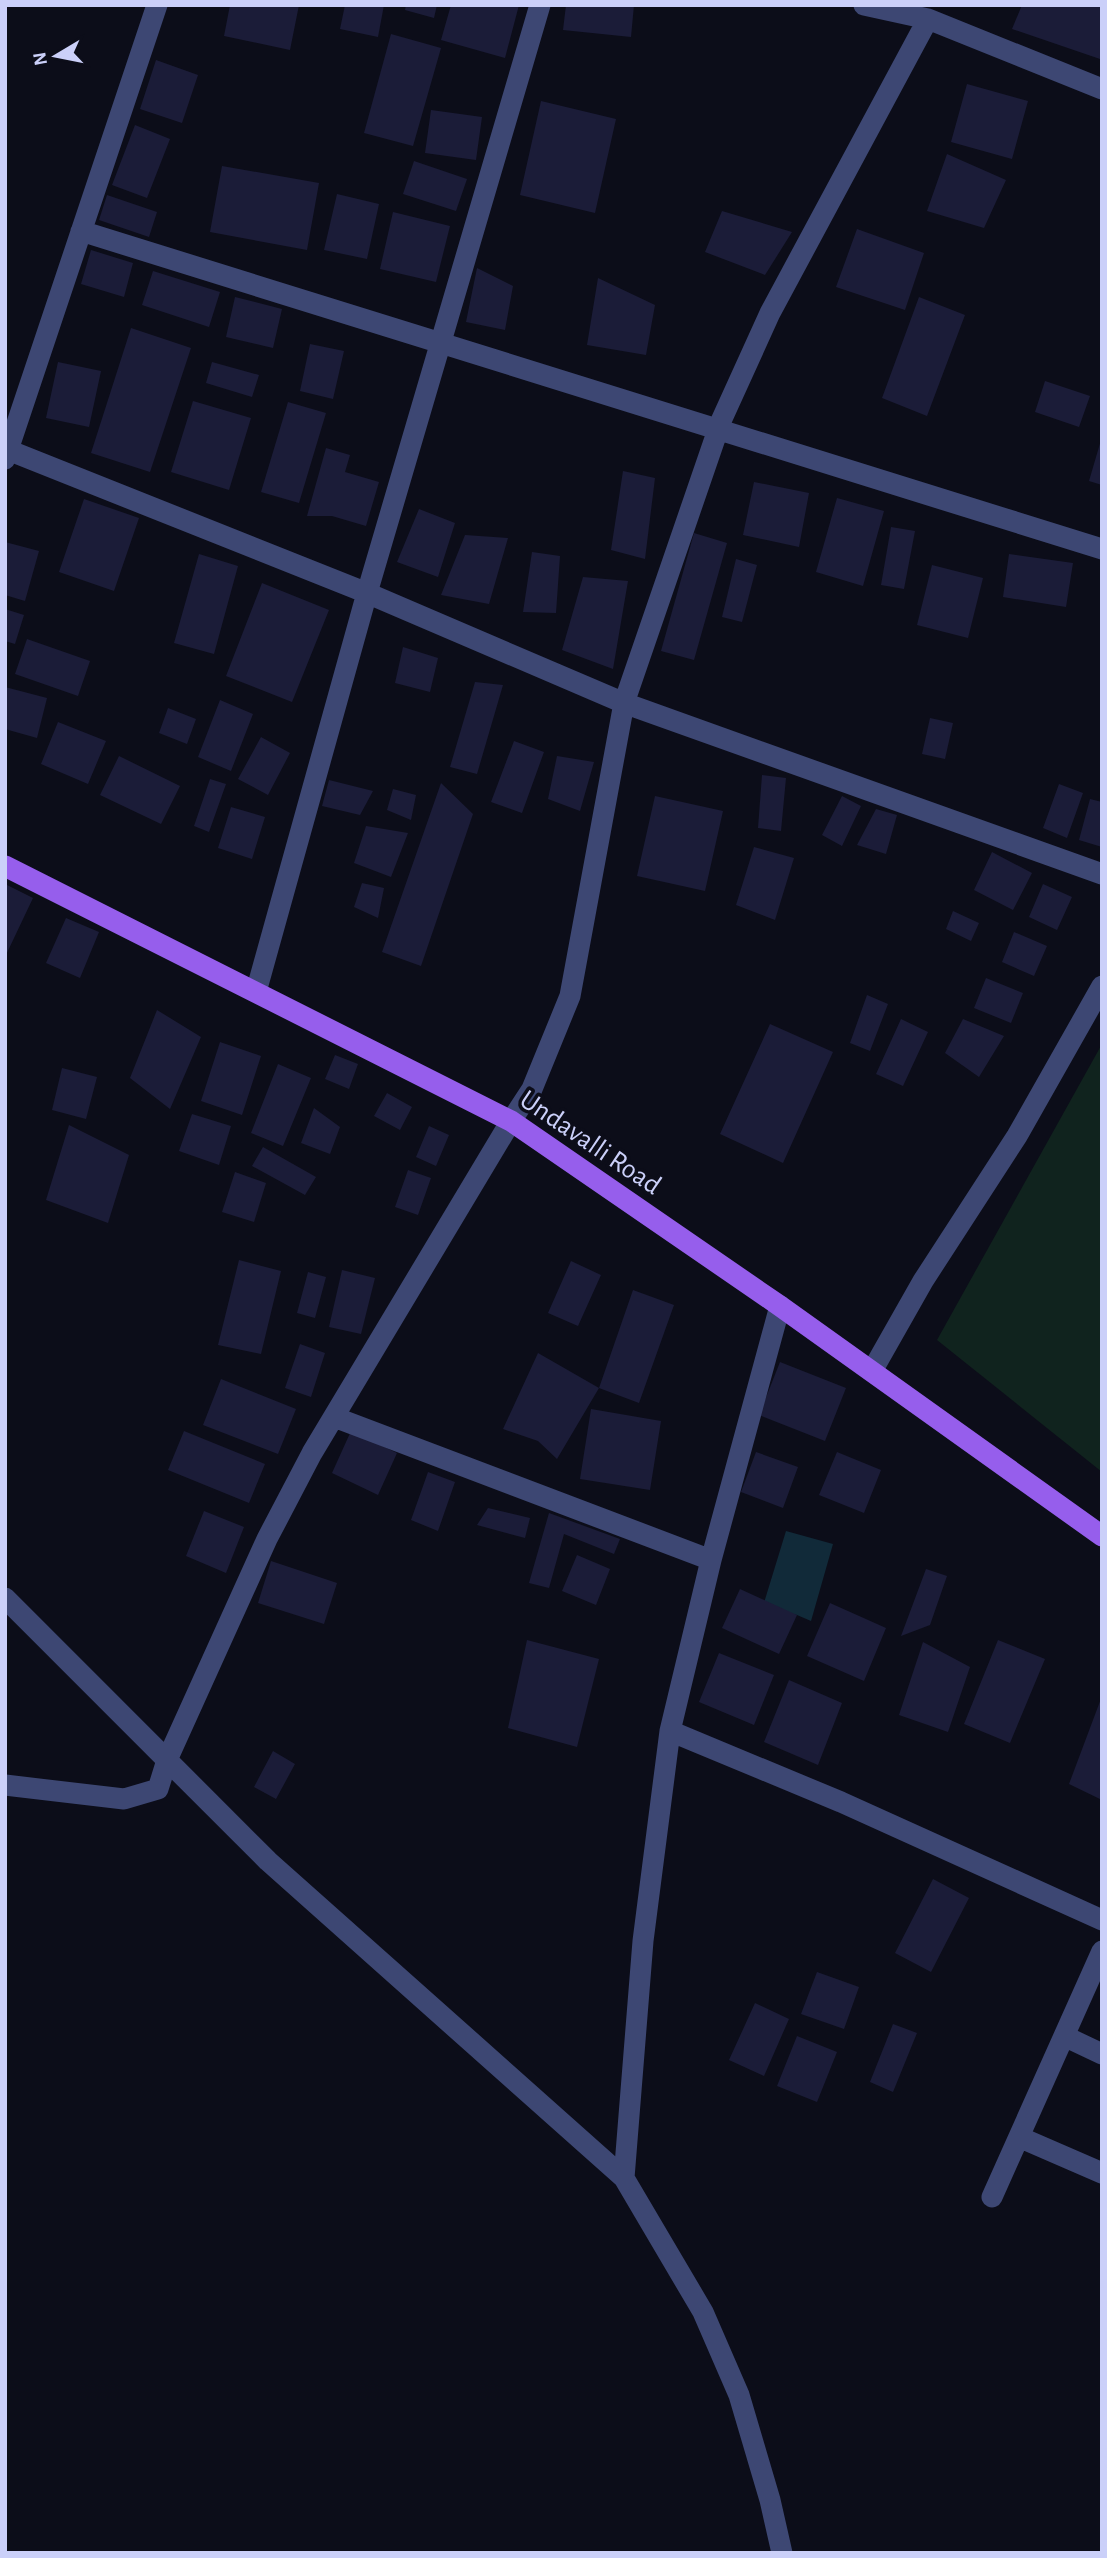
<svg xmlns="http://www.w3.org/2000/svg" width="1107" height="2558" font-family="'Alegreya Sans',sans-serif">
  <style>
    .green { fill: #10231e }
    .water { fill: #112a39 }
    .building { fill: #1b1c38 }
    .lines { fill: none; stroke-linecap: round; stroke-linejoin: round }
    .minor { stroke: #3d4773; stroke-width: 21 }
    .major { stroke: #965eec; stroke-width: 21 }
    .labels { text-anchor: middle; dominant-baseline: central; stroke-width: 7; stroke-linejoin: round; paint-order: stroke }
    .street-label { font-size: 28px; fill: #cbd0f9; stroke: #0c0d19 }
  </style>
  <rect width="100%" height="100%" fill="#0c0d19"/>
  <path class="green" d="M 1102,1044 L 1102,1472 L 937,1340 Z"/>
  <path class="water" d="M 786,1531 L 833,1544 L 811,1621 L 797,1615 L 763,1606 Z"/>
  <path class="building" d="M 230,5 L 299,5 L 290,50 L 224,36 Z
    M 345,5 L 384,5 L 378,37 L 340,29 Z
    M 406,5 L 437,5 L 434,18 L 405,10 Z
    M 451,5 L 519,5 L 505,58 L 441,40 Z
    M 566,5 L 634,5 L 631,37 L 563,30 Z
    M 1022,5 L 1102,5 L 1102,53 L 1100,59 L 1012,29 Z
    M 391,34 L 441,48 L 413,146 L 364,133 Z
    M 156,60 L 198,75 L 182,123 L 140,109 Z
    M 967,84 L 1028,101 L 1012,159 L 951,142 Z
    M 541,101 L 616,119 L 595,213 L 520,195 Z
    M 431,110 L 482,117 L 476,160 L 425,153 Z
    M 135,125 L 170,139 L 147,198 L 112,185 Z
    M 947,154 L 1006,180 L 984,228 L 927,211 Z
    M 414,161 L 467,179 L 456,211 L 403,194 Z
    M 222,166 L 319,183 L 307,250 L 210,232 Z
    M 337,194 L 379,204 L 367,259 L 324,250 Z
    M 107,195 L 157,212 L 149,237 L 99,220 Z
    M 722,211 L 792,232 L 765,275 L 705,252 Z
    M 393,212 L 450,226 L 436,282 L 380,269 Z
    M 857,229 L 924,253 L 905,310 L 836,287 Z
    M 91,250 L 133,263 L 124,297 L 81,284 Z
    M 477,268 L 513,286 L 505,330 L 466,322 Z
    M 153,271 L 220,292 L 209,327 L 142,305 Z
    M 598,278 L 655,305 L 646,355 L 587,345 Z
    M 235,297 L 282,309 L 273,348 L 226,337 Z
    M 919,297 L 965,315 L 927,416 L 882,398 Z
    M 131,328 L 191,348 L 150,472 L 91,453 Z
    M 310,344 L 344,351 L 333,399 L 300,391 Z
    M 58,362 L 101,371 L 89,427 L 46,418 Z
    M 212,362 L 259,375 L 252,397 L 206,383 Z
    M 1045,381 L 1090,396 L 1079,427 L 1035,412 Z
    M 193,401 L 251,418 L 229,490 L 171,472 Z
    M 288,402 L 326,413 L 299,503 L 261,492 Z
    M 1101,440 L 1102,441 L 1102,485 L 1089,481 Z
    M 326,448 L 350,455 L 345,472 L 379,482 L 366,526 L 332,516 L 307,516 Z
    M 623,471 L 655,478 L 645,559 L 611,550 Z
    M 754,482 L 809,493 L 799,547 L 743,535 Z
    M 837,498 L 884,511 L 863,586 L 816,572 Z
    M 84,499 L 139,518 L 114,591 L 59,572 Z
    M 419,509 L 455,523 L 438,577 L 397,562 Z
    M 891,527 L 915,531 L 904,589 L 881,585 Z
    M 694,533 L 727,543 L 694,660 L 661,651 Z
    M 465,535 L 508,538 L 489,604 L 441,595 Z
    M 5,542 L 39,551 L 25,601 L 5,595 Z
    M 532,552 L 560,556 L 556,613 L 523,612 Z
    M 199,554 L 238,566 L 214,654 L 174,643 Z
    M 1009,554 L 1073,563 L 1066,607 L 1003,597 Z
    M 736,559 L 757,565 L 742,622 L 722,617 Z
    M 932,565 L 983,578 L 968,638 L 917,625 Z
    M 583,577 L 628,581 L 613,669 L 562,650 Z
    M 262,583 L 329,610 L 292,702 L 226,676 Z
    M 5,609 L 24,615 L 15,644 L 5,641 Z
    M 27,639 L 90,661 L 78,696 L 15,674 Z
    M 403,647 L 438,658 L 430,692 L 395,683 Z
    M 475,682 L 503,685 L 477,774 L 450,767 Z
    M 5,687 L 47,698 L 37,738 L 5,729 Z
    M 220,700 L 253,714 L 231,771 L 198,757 Z
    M 168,708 L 196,719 L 187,744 L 159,733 Z
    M 930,718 L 953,723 L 945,759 L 922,754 Z
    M 58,722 L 106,741 L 88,784 L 41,764 Z
    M 261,737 L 290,753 L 268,795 L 238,779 Z
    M 514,741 L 544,752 L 522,813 L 491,802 Z
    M 119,756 L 180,786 L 161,824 L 100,795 Z
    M 557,756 L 594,762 L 580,811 L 548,799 Z
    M 762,775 L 786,778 L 781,831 L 758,828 Z
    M 210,779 L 226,784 L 209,832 L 194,826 Z
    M 329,780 L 373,791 L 360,815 L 322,806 Z
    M 441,783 L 473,814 L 421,966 L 382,952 Z
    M 1059,784 L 1083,793 L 1067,838 L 1043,828 Z
    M 393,789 L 416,795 L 411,820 L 387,810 Z
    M 655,796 L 723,811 L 705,891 L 637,876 Z
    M 842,796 L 861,806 L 842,846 L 822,835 Z
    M 1090,799 L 1102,802 L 1102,847 L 1079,840 Z
    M 231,807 L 265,817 L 252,859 L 218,848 Z
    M 876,809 L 897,815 L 886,854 L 857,845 Z
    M 366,826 L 408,833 L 391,877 L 354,863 Z
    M 754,847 L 794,858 L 775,920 L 736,905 Z
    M 992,852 L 1032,873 L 1013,910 L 974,890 Z
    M 362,883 L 384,888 L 378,918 L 354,907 Z
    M 5,884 L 33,898 L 5,957 Z
    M 1043,884 L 1072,897 L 1057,930 L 1029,917 Z
    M 953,911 L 979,923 L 971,941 L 946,929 Z
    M 66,918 L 99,932 L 80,978 L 46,963 Z
    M 1014,932 L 1047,946 L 1034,976 L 1002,962 Z
    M 986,978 L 1023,993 L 1011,1023 L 974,1008 Z
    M 867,995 L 888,1004 L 870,1051 L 850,1043 Z
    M 157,1010 L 201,1037 L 170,1109 L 130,1078 Z
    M 901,1019 L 928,1032 L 903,1086 L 876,1074 Z
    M 963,1019 L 1004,1036 L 979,1077 L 945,1053 Z
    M 770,1024 L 833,1052 L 783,1163 L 720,1134 Z
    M 220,1042 L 261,1056 L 242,1115 L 201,1101 Z
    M 335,1055 L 358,1064 L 349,1089 L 325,1079 Z
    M 278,1064 L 311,1078 L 283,1146 L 251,1133 Z
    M 62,1068 L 97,1077 L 86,1119 L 52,1110 Z
    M 387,1093 L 412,1107 L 400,1130 L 374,1116 Z
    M 314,1108 L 340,1127 L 330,1154 L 301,1143 Z
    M 192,1114 L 231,1126 L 219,1165 L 179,1151 Z
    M 69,1125 L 129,1155 L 108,1223 L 46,1200 Z
    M 429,1126 L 449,1135 L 436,1166 L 416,1157 Z
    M 263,1147 L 316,1177 L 305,1195 L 252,1166 Z
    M 408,1170 L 431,1178 L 418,1215 L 395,1207 Z
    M 235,1172 L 266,1183 L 254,1222 L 222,1212 Z
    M 239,1260 L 281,1271 L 261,1354 L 218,1345 Z
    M 571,1261 L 601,1275 L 578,1326 L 548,1313 Z
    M 342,1270 L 375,1278 L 361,1334 L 329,1327 Z
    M 308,1272 L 326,1277 L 315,1318 L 297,1313 Z
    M 633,1290 L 674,1305 L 639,1403 L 599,1388 L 557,1459 L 538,1441 L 503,1429 L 538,1353 L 599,1388 Z
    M 300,1344 L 325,1353 L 311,1397 L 285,1388 Z
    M 780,1362 L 846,1388 L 825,1441 L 759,1415 Z
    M 221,1379 L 296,1409 L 278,1454 L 203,1425 Z
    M 591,1409 L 661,1421 L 650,1490 L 580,1479 Z
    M 184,1431 L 265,1464 L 249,1503 L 168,1470 Z
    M 351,1431 L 397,1453 L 378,1495 L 332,1473 Z
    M 756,1452 L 798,1467 L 783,1508 L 741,1492 Z
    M 837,1452 L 881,1470 L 864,1513 L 819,1495 Z
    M 428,1472 L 455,1482 L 438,1531 L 411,1520 Z
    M 488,1508 L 530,1518 L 525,1538 L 477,1525 Z
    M 204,1511 L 244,1527 L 226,1573 L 186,1556 Z
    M 549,1513 L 620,1539 L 614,1554 L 564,1534 L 549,1588 L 529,1583 Z
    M 577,1555 L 610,1569 L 596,1605 L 562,1591 Z
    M 271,1561 L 337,1583 L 324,1624 L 258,1603 Z
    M 926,1569 L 947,1576 L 930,1625 L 901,1636 Z
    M 740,1589 L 797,1615 L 779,1654 L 722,1628 Z
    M 830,1603 L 886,1628 L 864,1681 L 807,1656 Z
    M 527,1640 L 599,1659 L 577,1747 L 508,1728 Z
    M 998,1640 L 1045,1659 L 1010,1743 L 964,1724 Z
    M 923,1642 L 970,1667 L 948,1732 L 899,1715 Z
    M 719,1653 L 774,1675 L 754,1725 L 699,1702 Z
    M 789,1680 L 842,1703 L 818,1765 L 764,1742 Z
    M 1102,1696 L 1102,1800 L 1069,1784 Z
    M 273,1751 L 295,1764 L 276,1799 L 254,1787 Z
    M 933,1879 L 969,1898 L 931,1972 L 895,1953 Z
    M 817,1972 L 859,1987 L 844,2029 L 801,2014 Z
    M 755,2003 L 789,2019 L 764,2076 L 729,2060 Z
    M 893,2024 L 917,2033 L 893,2092 L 870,2082 Z
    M 797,2036 L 837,2052 L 817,2102 L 777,2086 Z"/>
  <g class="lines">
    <path class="minor" d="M 864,5 L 928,19 L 1102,89
      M 81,231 L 1102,549
      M 8,450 L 367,593 L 624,703 L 1102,874
      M 5,459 L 157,5
      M 256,992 L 367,593 L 540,5
      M 872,1371 L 923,1281 L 1017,1136 L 1102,986
      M 334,1417 L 711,1560
      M 5,1598 L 268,1861 L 624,2178 L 703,2312 L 739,2395 L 770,2500 L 782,2553
      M 670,1731 L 841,1802 L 1102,1920
      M 5,1785 L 124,1799 L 158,1789 L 167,1760 L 267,1539 L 312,1453 L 511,1121 L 532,1089 L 570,996 L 624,703 L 721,421 L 770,313 L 928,19
      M 1064,2036 L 1102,2054
      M 1019,2137 L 1102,2173
      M 624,2178 L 643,1941 L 670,1731 L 711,1560 L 780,1306
      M 992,2197 L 1102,1951"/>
    <path class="major" d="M 5,866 L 511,1121 L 780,1306 L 1102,1536"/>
  </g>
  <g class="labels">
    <g class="street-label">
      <text transform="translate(590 1143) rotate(34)">Undavalli Road</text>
    </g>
  </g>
  <rect width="1107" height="2558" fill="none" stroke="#cbd0f9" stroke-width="14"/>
  <g transform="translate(56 56) rotate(260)" stroke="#0c0d19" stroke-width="5" paint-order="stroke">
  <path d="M0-5L12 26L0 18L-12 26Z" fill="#cbd0f9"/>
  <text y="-10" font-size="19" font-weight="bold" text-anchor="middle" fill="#cbd0f9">N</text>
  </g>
</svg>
